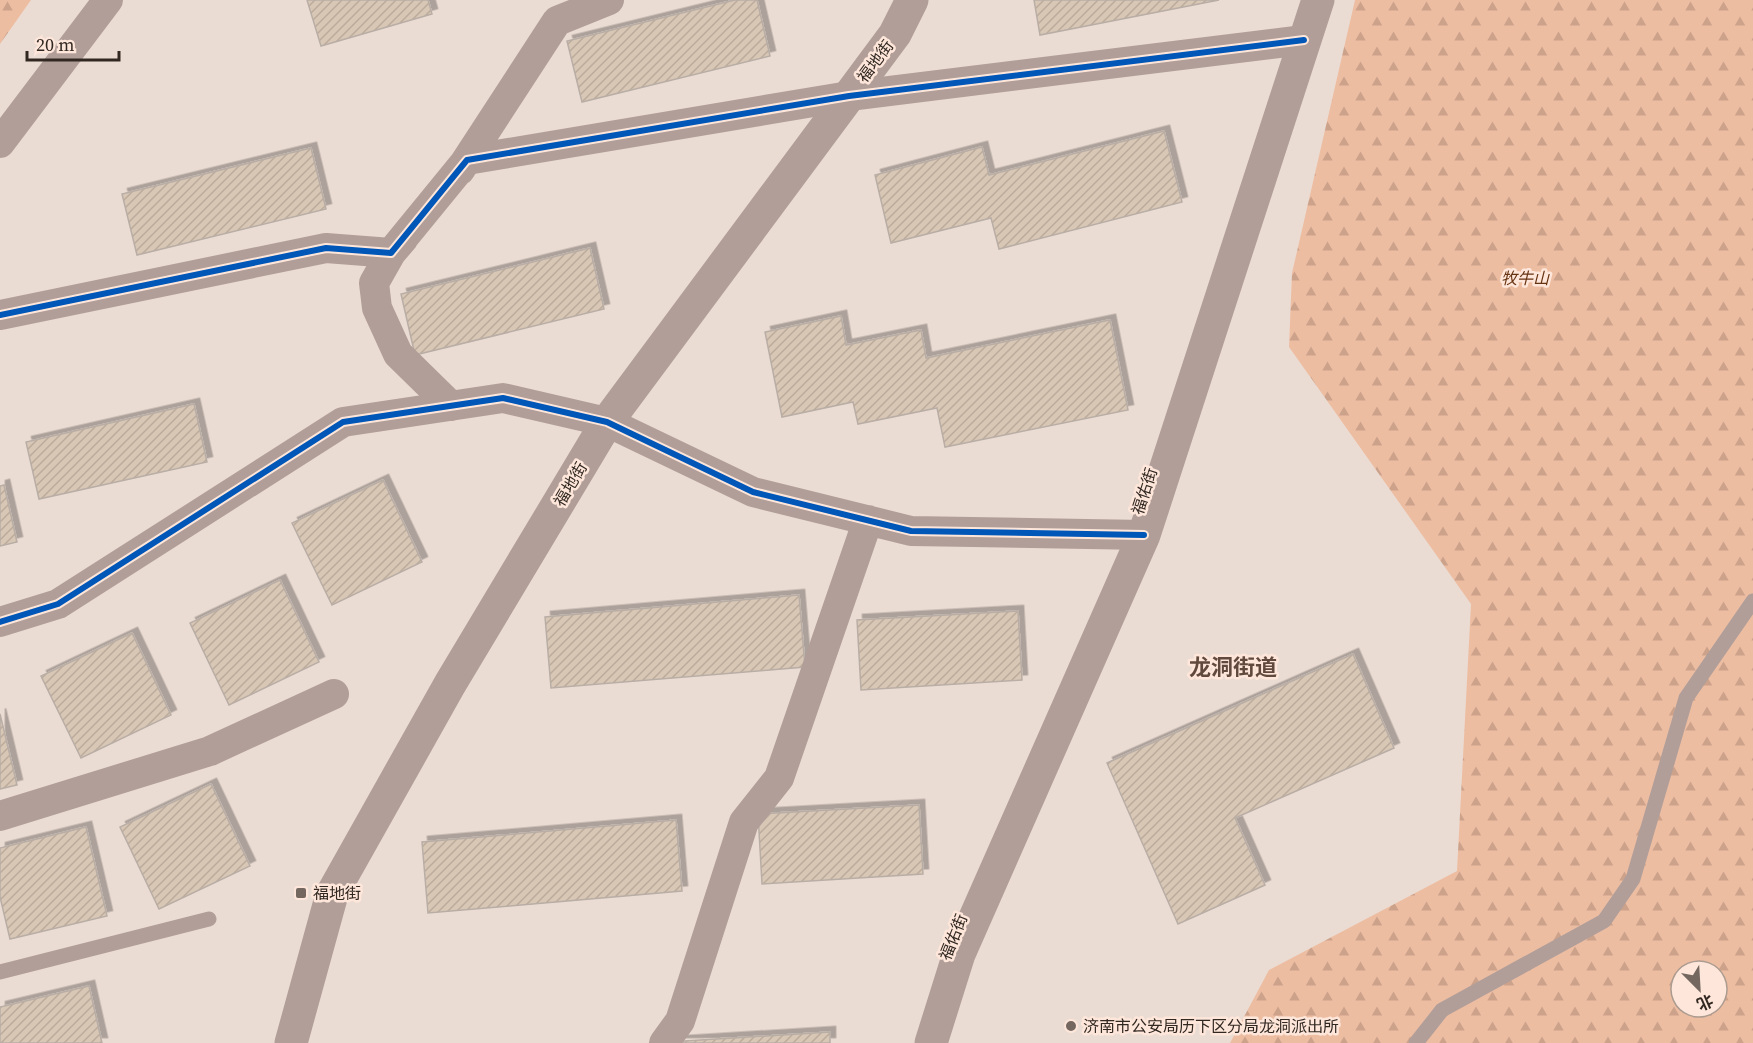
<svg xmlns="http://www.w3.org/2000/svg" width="1753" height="1043" font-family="'Source Serif 4','Noto Sans SC',serif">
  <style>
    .forest { fill: url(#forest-firs); fill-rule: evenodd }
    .building { fill: url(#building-hatch); stroke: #b9aea6; stroke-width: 1.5; filter: url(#shadow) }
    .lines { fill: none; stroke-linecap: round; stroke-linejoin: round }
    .service { stroke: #b19e99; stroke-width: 15 }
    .minor { stroke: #b19e99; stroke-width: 30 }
    .tertiary { stroke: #b19e99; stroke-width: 33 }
    .cycleway-casing { stroke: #fee7da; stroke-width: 10 }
    .cycleway { stroke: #0057b8; stroke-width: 6 }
    .poi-dot { fill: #736760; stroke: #fee7da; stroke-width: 2 }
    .labels { text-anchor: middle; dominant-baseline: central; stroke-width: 5; stroke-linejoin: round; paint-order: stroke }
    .street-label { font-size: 16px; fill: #322822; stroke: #fee7da }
    .park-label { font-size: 16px; font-style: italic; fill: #663312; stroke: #fee7da }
    .poi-label { font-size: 16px; fill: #322822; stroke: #fee7da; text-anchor: start }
    .district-label { font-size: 22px; font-weight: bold; fill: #614a3d; stroke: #fee7da }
  </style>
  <defs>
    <pattern id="forest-firs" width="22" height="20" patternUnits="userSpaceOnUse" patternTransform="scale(1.5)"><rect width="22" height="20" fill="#edbda2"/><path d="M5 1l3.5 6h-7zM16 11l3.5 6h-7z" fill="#cca28b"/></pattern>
    <pattern id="building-hatch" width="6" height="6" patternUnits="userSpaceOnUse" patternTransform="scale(1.5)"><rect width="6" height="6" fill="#d9c7b5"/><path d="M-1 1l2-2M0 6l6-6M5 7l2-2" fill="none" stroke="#bbab9b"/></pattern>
    <filter id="shadow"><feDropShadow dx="5.5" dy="-5.5" stdDeviation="0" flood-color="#0004"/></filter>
  </defs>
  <rect width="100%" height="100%" fill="#ebdcd3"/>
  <path class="forest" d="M 0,0 L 31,0 L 0,44 Z
    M 1355,0 L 1753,0 L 1753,1043 L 1230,1043 L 1269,970 L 1457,871 L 1471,604 L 1289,347 L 1292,273 ZM 1681,971 L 1717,971 L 1717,1007 L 1681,1007 Z"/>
  <path class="building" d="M 307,0 L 428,0 L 432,14 L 321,46 Z
    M 735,0 L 757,0 L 770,56 L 582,102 L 567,41 Z
    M 1034,0 L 1219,0 L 1040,35 Z
    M 1164,131 L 1182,202 L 999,249 L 991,218 L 891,243 L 875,175 L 982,147 L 989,175 Z
    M 311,148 L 326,209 L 137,255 L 122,194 Z
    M 590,248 L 604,309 L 415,355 L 401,294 Z
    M 841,316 L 846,345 L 921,330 L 926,358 L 1110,320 L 1128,410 L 945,447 L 937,408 L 858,424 L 853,402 L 782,417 L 765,332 Z
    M 194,404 L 207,462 L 39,499 L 26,442 Z
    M 383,480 L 422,562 L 332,605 L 292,523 Z
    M 4,485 L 17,542 L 0,546 L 0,486 Z
    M 280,580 L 319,662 L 229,705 L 190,623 Z
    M 799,595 L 805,667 L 551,688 L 545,617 Z
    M 1018,611 L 1022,680 L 861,690 L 857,620 Z
    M 132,633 L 171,715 L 81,758 L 41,676 Z
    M 1353,654 L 1394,748 L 1235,818 L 1265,885 L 1178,924 L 1107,763 Z
    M 0,714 L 17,785 L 0,789 Z
    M 211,784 L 250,866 L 159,909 L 120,827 Z
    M 919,805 L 923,874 L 762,884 L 758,814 Z
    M 676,820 L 682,891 L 428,913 L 422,842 Z
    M 86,827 L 107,916 L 10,939 L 0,897 L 0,848 Z
    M 89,986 L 102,1043 L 0,1043 L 0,1007 Z
    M 830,1032 L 830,1043 L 669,1043 L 669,1042 Z"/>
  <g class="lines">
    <path class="service" d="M 0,972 L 209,919
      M 1416,1043 L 1442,1010 L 1604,921 L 1633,879 L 1686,698 L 1753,601"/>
    <path class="minor" d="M 0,143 L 108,0
      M 460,170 L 557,21 L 609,0
      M 403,239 L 391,253 L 374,283 L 377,308 L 398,354 L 451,406
      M 0,315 L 326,248 L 391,253 L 467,160 L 849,96 L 1304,40
      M 0,622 L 58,604 L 343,422 L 503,398 L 607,422 L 753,492 L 911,531 L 1144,535
      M 0,816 L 210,751 L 334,694
      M 664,1043 L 680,1021 L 744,822 L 779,778 L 868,520"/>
    <path class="tertiary" d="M 291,1043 L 332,894 L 450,684 L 607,422 L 895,34 L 912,0
      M 931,1043 L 959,954 L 1144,535 L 1318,0"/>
    <g class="cycleway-casing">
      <path id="cycleway" d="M 0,315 L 326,248 L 391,253 L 467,160 L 849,96 L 1304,40
        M 0,622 L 58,604 L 343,422 L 503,398 L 607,422 L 753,492 L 911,531 L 1144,535"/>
    </g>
    <use href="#cycleway" class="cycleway"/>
  </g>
  <g class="poi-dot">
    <rect x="295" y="887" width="12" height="12" rx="3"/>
    <circle cx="1071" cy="1026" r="6"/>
  </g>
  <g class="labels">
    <g class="street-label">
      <text transform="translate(875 61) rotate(-53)">福地街</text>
      <text transform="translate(570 484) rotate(-59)">福地街</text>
      <text transform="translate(1144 491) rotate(-72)">福佑街</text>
      <text transform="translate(953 937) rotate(-68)">福佑街</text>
    </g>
    <g class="park-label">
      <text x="1525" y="278">牧牛山</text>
    </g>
    <g class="poi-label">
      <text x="313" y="893">福地街</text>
      <text x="1083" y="1026">济南市公安局历下区分局龙洞派出所</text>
    </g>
    <g class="district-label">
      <text x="1233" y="667">龙洞街道</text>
    </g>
  </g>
  <g transform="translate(1699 989) rotate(156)"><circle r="28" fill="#fee7da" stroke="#ac9b90" stroke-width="1.5"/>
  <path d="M0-4.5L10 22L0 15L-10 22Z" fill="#736760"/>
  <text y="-9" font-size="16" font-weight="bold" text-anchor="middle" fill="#322822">北</text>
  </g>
  <path d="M27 51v9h92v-9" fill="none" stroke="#322822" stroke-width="3"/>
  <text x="36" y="51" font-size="18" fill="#322822" stroke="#fee7da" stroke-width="4.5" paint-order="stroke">20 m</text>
</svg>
